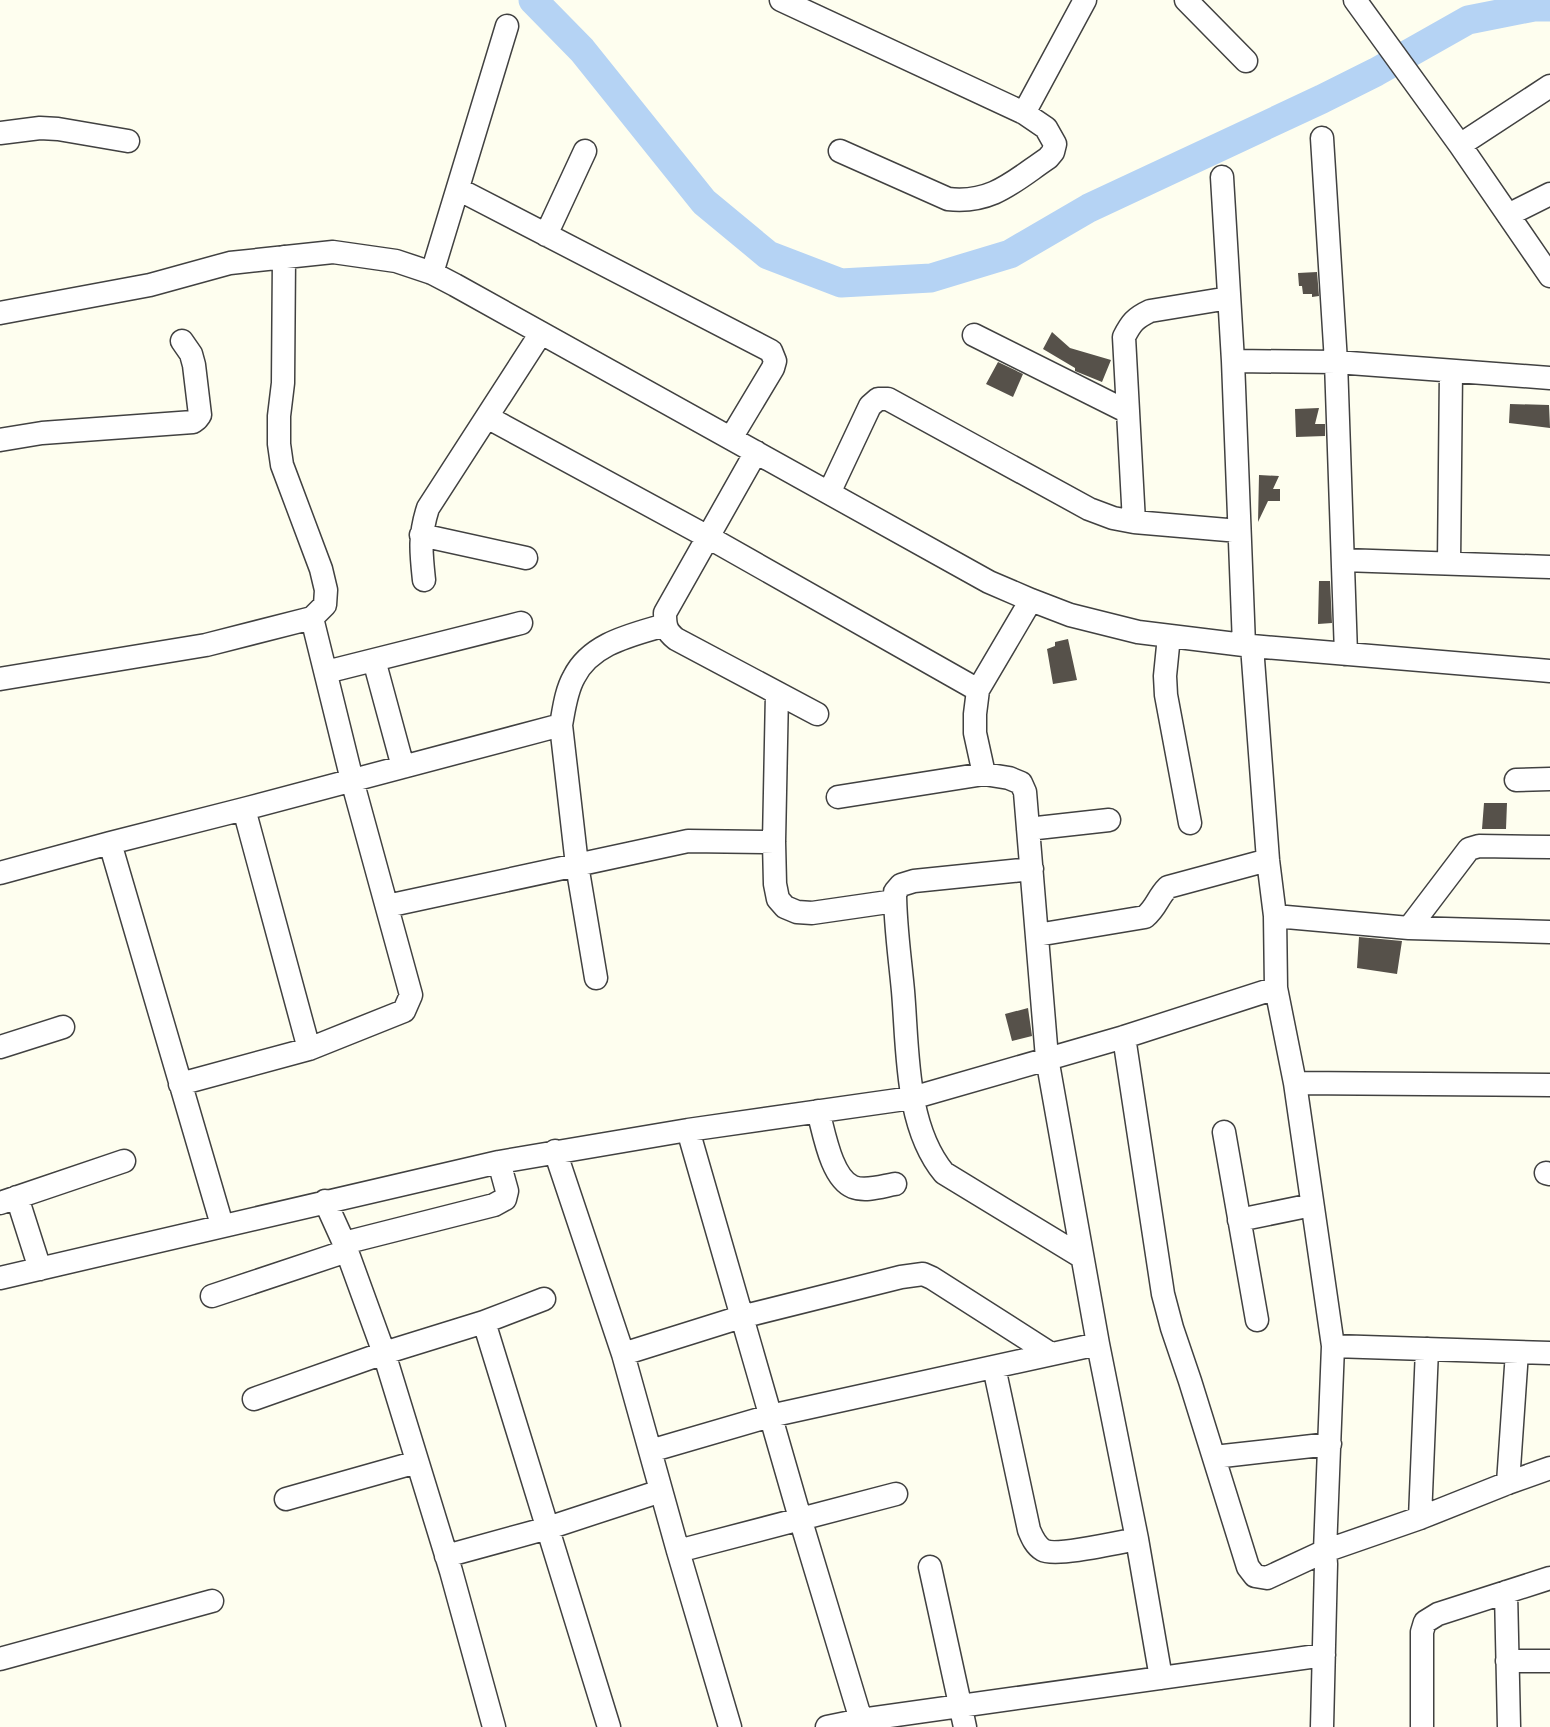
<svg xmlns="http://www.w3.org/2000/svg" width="1550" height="1727" font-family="Georgia,serif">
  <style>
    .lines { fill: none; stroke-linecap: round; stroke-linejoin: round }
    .river { stroke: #b5d3f4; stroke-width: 29 }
    .building { fill: #56514a }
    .minor-casing { stroke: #414141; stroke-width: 25 }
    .minor { stroke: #fff; stroke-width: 22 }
  </style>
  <rect width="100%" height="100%" fill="#fefeef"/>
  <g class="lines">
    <path class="river" d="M 533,0 L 582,50 L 704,202 L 768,255 L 841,283 L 931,278 L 1010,254 L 1089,208 L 1322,99 L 1376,72 L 1468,20 L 1534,7 L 1550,7"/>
  </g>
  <path class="building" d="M 1317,272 L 1319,296 L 1312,297 L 1312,294 L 1303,294 L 1302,286 L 1299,286 L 1298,273 Z
    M 1052,332 L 1070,348 L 1111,360 L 1102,382 L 1075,371 L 1075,368 L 1043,349 Z
    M 998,362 L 1023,374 L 1013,397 L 986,384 Z
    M 1510,404 L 1549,405 L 1550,428 L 1509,423 Z
    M 1319,408 L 1315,424 L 1325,424 L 1325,436 L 1296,437 L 1295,409 Z
    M 1259,475 L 1279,476 L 1273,489 L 1280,489 L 1280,501 L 1268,501 L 1258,522 Z
    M 1319,581 L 1330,581 L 1332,623 L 1318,624 Z
    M 1068,639 L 1077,680 L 1053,684 L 1047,649 L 1055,646 L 1055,642 Z
    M 1484,803 L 1507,803 L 1506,829 L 1482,829 Z
    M 1359,937 L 1402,941 L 1397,974 L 1357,968 Z
    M 1028,1008 L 1032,1036 L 1012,1041 L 1005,1014 Z"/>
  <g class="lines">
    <g class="minor-casing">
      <path id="minor" d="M 781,0 L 1024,113 L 1085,0
        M 1186,0 L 1246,61
        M 1355,0 L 1460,145 L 1550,276
        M 0,133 L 40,128 L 58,129 L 128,141
        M 1322,138 L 1336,362 L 1346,654
        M 1460,145 L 1550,86
        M 840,151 L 948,199 C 992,204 1014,181 1048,158 L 1053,152 L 1055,144 L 1046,128 L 1024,113
        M 1222,177 L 1233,361 L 1244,645
        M 458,189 L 771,351 L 775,361 L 773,368 L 731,438
        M 1508,215 L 1550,194
        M 546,235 L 585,151
        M 432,273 L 507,26
        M 0,313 L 150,285 L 230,263 L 333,252 L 396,261 L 432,273 L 455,285 L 989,582 L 1031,600 L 1070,615 L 1138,632 L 1252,646 L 1550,671
        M 974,335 L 1128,412
        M 1233,361 L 1336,362 L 1550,378
        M 487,417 L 708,537 L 978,690
        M 0,440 L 42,433 L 193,422 L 197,419 L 200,415 L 194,365 L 191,354 L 182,341
        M 756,452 L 665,613 C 665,626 666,631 676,639 L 817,714
        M 829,493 L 870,406 L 878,399 L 888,399 L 1089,509 L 1113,518 L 1134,522 L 1239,531
        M 1134,522 L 1124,337 C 1131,323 1135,318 1150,311 L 1229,298
        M 421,535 L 526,558
        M 1343,560 L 1550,567
        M 1449,563 L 1451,371
        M 424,580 C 421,552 419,536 428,508 L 541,333
        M 1169,636 L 1165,676 L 1166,695 L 1190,823
        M 1252,646 L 1268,860 L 1275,916 L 1276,988 L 1295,1083 L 1333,1346 L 1325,1551 L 1326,1564 L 1322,1727
        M 374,660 L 403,767
        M 326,672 L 521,623
        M 0,679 L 206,645 L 312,618 L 325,605 L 326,590 L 321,569 L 282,465 L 279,444 L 279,416 L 283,383 L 284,257
        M 777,693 L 774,842 L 775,884 L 778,899 L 785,907 L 797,912 L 812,913 L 895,901
        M 984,774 L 975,733 L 975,714 L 978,690 L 1031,600
        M 1516,780 L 1550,779
        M 838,797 L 984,774 L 1009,778 L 1021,783 L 1025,792 L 1047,1058 L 1098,1344 L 1137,1539 L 1161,1678
        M 244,809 L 309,1049
        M 1028,829 L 1109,820
        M 110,843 L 222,1225
        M 1032,869 L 914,881 L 901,885 L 895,892 C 895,925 900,958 903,991 C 908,1049 905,1126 944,1173 L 1082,1257
        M 0,873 L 110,843 L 244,809 L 561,725
        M 387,906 L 688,841 L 774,842
        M 1275,916 L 1409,928 L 1550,932
        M 1409,928 L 1469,849 L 1479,846 L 1550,847
        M 1037,935 L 1145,917 C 1157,907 1157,898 1168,887 L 1268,860
        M 596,978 L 577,865 L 561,725 C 564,709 566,691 574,677 C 591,643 632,635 665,625
        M 1124,1037 L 1163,1294 L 1172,1328 L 1190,1381 L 1248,1567 L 1255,1576 L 1267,1578 L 1325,1551 L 1420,1518 L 1508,1483 L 1550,1468
        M 0,1047 L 63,1027
        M 1295,1083 L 1550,1085
        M 180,1084 L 309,1049 L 404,1011 L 411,995 L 352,780 L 312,618
        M 818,1111 C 824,1132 831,1178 853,1187 C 866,1192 883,1186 895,1184
        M 688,1130 L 800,1518 L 861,1720
        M 1224,1132 L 1257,1320
        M 555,1151 L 623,1354 L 678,1551 L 730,1727
        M 1546,1173 L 1550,1174
        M 17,1197 L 40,1269
        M 325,1201 L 344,1243 L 384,1353 L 451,1571 L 494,1727
        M 0,1203 L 124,1161
        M 1239,1220 L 1312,1205
        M 344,1243 L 494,1205 L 505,1199 L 507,1191 L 499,1162
        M 0,1278 L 499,1162 L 688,1130 L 912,1098 L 1124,1037 L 1276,988
        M 212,1296 L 347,1251
        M 484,1322 L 609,1727
        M 1333,1346 L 1550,1353
        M 623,1354 L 741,1317 L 901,1277 L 923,1274 L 932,1278 L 1051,1354
        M 994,1367 L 1029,1530 C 1032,1537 1035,1545 1043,1550 C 1055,1557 1120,1542 1137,1539
        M 254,1399 L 384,1353 L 484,1322 L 544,1299
        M 650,1451 L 770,1416 L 1098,1344
        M 1214,1457 L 1330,1444
        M 1508,1483 L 1517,1352
        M 286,1499 L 417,1462
        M 1420,1518 L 1427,1349
        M 678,1551 L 896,1494
        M 446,1556 L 548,1528 L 661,1491
        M 930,1567 L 965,1727
        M 1506,1592 L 1509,1727
        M 0,1659 L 212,1601
        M 1507,1661 L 1550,1661
        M 827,1727 L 861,1720 L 1324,1655
        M 1422,1727 L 1422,1632 L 1425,1622 L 1438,1614 L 1550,1578"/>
    </g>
    <use href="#minor" class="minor"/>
  </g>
</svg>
